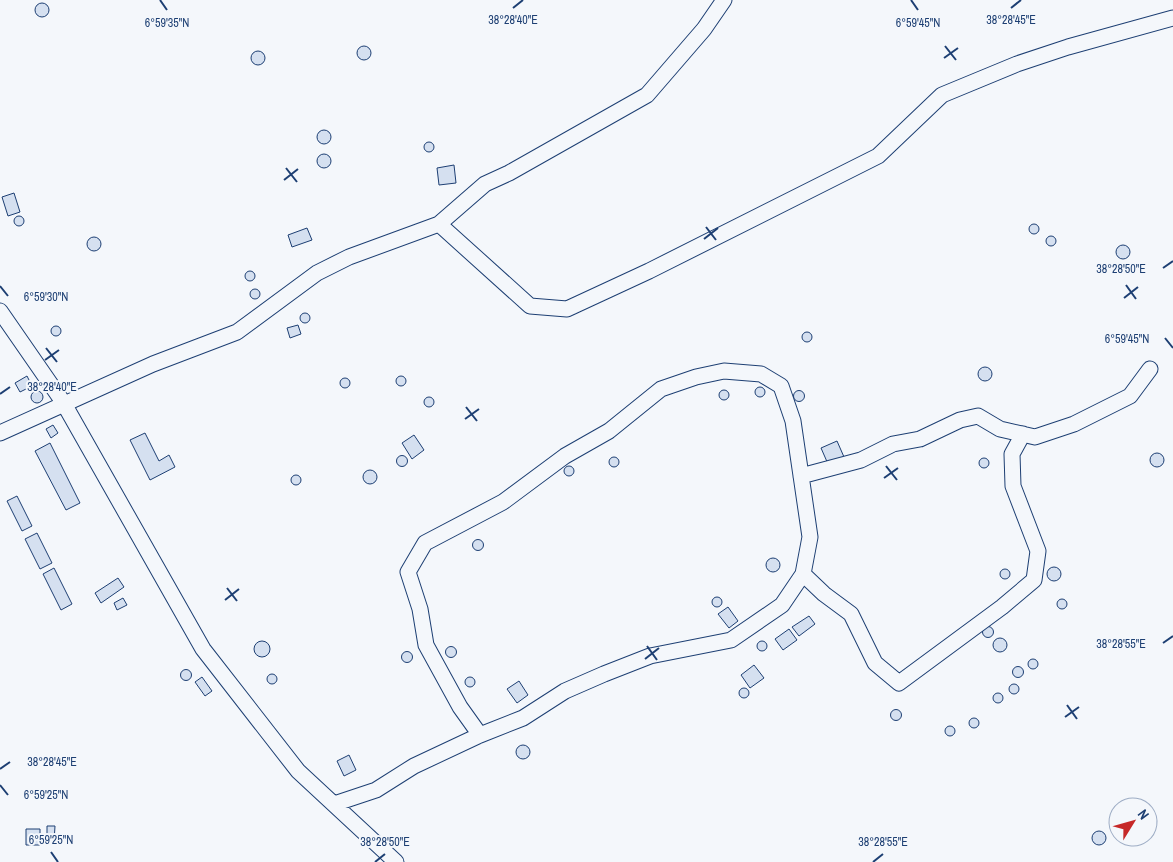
<svg xmlns="http://www.w3.org/2000/svg" width="1173" height="862" font-family="'Archivo Narrow',sans-serif">
  <style>
    .building { fill: #d5e0f0; stroke: #1d3f73 }
    .lines { fill: none; stroke-linecap: round; stroke-linejoin: round }
    .minor-casing { stroke: #1d3f73; stroke-width: 17 }
    .minor { stroke: #f4f7fb; stroke-width: 15 }
    .ticks { fill: none; stroke: #1d3f73; stroke-width: 2 }
    .ticks-label { font-size: 12px; text-anchor: middle; fill: #1d3f73; stroke: #f4f7fb; stroke-width: 4; stroke-linejoin: round; paint-order: stroke }
  </style>
  <rect width="100%" height="100%" fill="#f4f7fb"/>
  <path class="building" d="M35 10a7 7 0 1 1 14 0a7 7 0 1 1-14 0Z
    M357 53a7 7 0 1 1 14 0a7 7 0 1 1-14 0Z
    M251 58a7 7 0 1 1 14 0a7 7 0 1 1-14 0Z
    M317 137a7 7 0 1 1 14 0a7 7 0 1 1-14 0Z
    M424 147a5 5 0 1 1 10 0a5 5 0 1 1-10 0Z
    M317 161a7 7 0 1 1 14 0a7 7 0 1 1-14 0Z
    M 454,165 L 456,183 L 439,185 L 437,168 Z
    M 14,193 L 20,212 L 8,216 L 2,197 Z
    M14 221a5 5 0 1 1 10 0a5 5 0 1 1-10 0Z
    M1029 229a5 5 0 1 1 10 0a5 5 0 1 1-10 0Z
    M 307,228 L 312,240 L 292,247 L 288,235 Z
    M1046 241a5 5 0 1 1 10 0a5 5 0 1 1-10 0Z
    M87 244a7 7 0 1 1 14 0a7 7 0 1 1-14 0Z
    M1116 252a7 7 0 1 1 14 0a7 7 0 1 1-14 0Z
    M245 276a5 5 0 1 1 10 0a5 5 0 1 1-10 0Z
    M250 294a5 5 0 1 1 10 0a5 5 0 1 1-10 0Z
    M300 318a5 5 0 1 1 10 0a5 5 0 1 1-10 0Z
    M 298,325 L 301,334 L 290,338 L 287,328 Z
    M51 331a5 5 0 1 1 10 0a5 5 0 1 1-10 0Z
    M802 337a5 5 0 1 1 10 0a5 5 0 1 1-10 0Z
    M978 374a7 7 0 1 1 14 0a7 7 0 1 1-14 0Z
    M396 381a5 5 0 1 1 10 0a5 5 0 1 1-10 0Z
    M 27,376 L 32,386 L 20,392 L 15,383 Z
    M340 383a5 5 0 1 1 10 0a5 5 0 1 1-10 0Z
    M755 392a5 5 0 1 1 10 0a5 5 0 1 1-10 0Z
    M719 395a5 5 0 1 1 10 0a5 5 0 1 1-10 0Z
    M31 397a6 6 0 1 1 12 0a6 6 0 1 1-12 0Z
    M793.5 396a5.5 5.5 0 1 1 11 0a5.5 5.5 0 1 1-11 0Z
    M424 402a5 5 0 1 1 10 0a5 5 0 1 1-10 0Z
    M 53,425 L 58,433 L 51,438 L 46,429 Z
    M 145,433 L 159,461 L 169,455 L 175,467 L 150,480 L 130,440 Z
    M 414,435 L 424,450 L 412,459 L 402,443 Z
    M 837,441 L 844,457 L 828,464 L 821,448 Z
    M 50,443 L 80,503 L 66,510 L 35,451 Z
    M1150 460a7 7 0 1 1 14 0a7 7 0 1 1-14 0Z
    M396.5 461a5.5 5.5 0 1 1 11 0a5.5 5.5 0 1 1-11 0Z
    M609 462a5 5 0 1 1 10 0a5 5 0 1 1-10 0Z
    M979 463a5 5 0 1 1 10 0a5 5 0 1 1-10 0Z
    M564 471a5 5 0 1 1 10 0a5 5 0 1 1-10 0Z
    M363 477a7 7 0 1 1 14 0a7 7 0 1 1-14 0Z
    M291 480a5 5 0 1 1 10 0a5 5 0 1 1-10 0Z
    M 17,496 L 32,526 L 22,531 L 7,501 Z
    M 37,533 L 52,563 L 40,569 L 25,539 Z
    M472.5 545a5.5 5.5 0 1 1 11 0a5.5 5.5 0 1 1-11 0Z
    M766 565a7 7 0 1 1 14 0a7 7 0 1 1-14 0Z
    M1047 574a7 7 0 1 1 14 0a7 7 0 1 1-14 0Z
    M 54,568 L 72,604 L 61,610 L 43,574 Z
    M1000 574a5 5 0 1 1 10 0a5 5 0 1 1-10 0Z
    M 118,578 L 124,587 L 101,603 L 95,593 Z
    M712 602a5 5 0 1 1 10 0a5 5 0 1 1-10 0Z
    M 123,598 L 127,605 L 117,610 L 114,603 Z
    M1057 604a5 5 0 1 1 10 0a5 5 0 1 1-10 0Z
    M 728,607 L 738,621 L 729,628 L 718,614 Z
    M 809,616 L 815,624 L 799,636 L 792,627 Z
    M982.5 632a5.5 5.5 0 1 1 11 0a5.5 5.5 0 1 1-11 0Z
    M 789,629 L 797,640 L 783,650 L 775,639 Z
    M993 645a7 7 0 1 1 14 0a7 7 0 1 1-14 0Z
    M757 646a5 5 0 1 1 10 0a5 5 0 1 1-10 0Z
    M254 649a8 8 0 1 1 16 0a8 8 0 1 1-16 0Z
    M445.5 652a5.5 5.5 0 1 1 11 0a5.5 5.5 0 1 1-11 0Z
    M401.5 657a5.5 5.5 0 1 1 11 0a5.5 5.5 0 1 1-11 0Z
    M1028 664a5 5 0 1 1 10 0a5 5 0 1 1-10 0Z
    M 754,665 L 764,678 L 750,688 L 741,675 Z
    M1012.5 672a5.5 5.5 0 1 1 11 0a5.5 5.5 0 1 1-11 0Z
    M180.5 675a5.5 5.5 0 1 1 11 0a5.5 5.5 0 1 1-11 0Z
    M267 679a5 5 0 1 1 10 0a5 5 0 1 1-10 0Z
    M465 682a5 5 0 1 1 10 0a5 5 0 1 1-10 0Z
    M 202,677 L 212,691 L 205,696 L 195,682 Z
    M 519,681 L 528,695 L 517,703 L 507,689 Z
    M1009 689a5 5 0 1 1 10 0a5 5 0 1 1-10 0Z
    M739 693a5 5 0 1 1 10 0a5 5 0 1 1-10 0Z
    M993 698a5 5 0 1 1 10 0a5 5 0 1 1-10 0Z
    M890.5 715a5.5 5.5 0 1 1 11 0a5.5 5.5 0 1 1-11 0Z
    M969 723a5 5 0 1 1 10 0a5 5 0 1 1-10 0Z
    M945 731a5 5 0 1 1 10 0a5 5 0 1 1-10 0Z
    M516 752a7 7 0 1 1 14 0a7 7 0 1 1-14 0Z
    M 349,755 L 356,770 L 344,776 L 337,761 Z
    M 47,826 L 55,826 L 54,842 L 47,841 Z
    M 26,829 L 40,829 L 40,845 L 26,845 Z
    M1092 838a7 7 0 1 1 14 0a7 7 0 1 1-14 0Z"/>
  <g class="lines">
    <g class="minor-casing">
      <path id="minor" d="M 439,224 L 530,306 L 567,309 L 649,271 L 878,156 L 942,95 L 1017,64 L 1068,47 L 1173,18
        M 0,311 L 63,402 L 203,649 L 298,771 L 396,862
        M 0,433 L 153,364 L 237,332 L 317,273 L 349,257 L 439,224 L 485,184 L 509,173 L 647,95 L 704,29 L 724,0
        M 801,476 L 861,460 L 893,444 L 920,439 L 960,420 L 978,416 L 1000,429 L 1035,437 L 1074,424 L 1130,396 L 1150,369
        M 803,574 L 824,594 L 851,614 L 875,663 L 899,683 L 1002,607 L 1034,580 L 1038,551 L 1013,486 L 1012,454 L 1023,434
        M 334,804 L 376,790 L 414,766 L 480,735 L 523,718 L 565,691 L 604,674 L 650,656 L 731,640 L 782,605 L 803,574 L 810,537 L 793,421 L 781,386 L 761,374 L 724,371 L 696,377 L 661,389 L 609,431 L 565,456 L 503,502 L 425,543 L 408,572 L 420,609 L 426,645 L 460,707 L 480,735"/>
    </g>
    <use href="#minor" class="minor"/>
  </g>
  <path class="ticks" d="M 160,0 L 167,10M 911,0 L 918,10M 513,8 L 523,0M 1011,8 L 1021,0M 945,46 L 956,60M 944,58 L 958,48M 286,168 L 297,182M 284,180 L 298,169M 706,227 L 716,240M 704,239 L 718,228M 1163,268 L 1173,261M 1126,285 L 1136,299M 0,286 L 8,296M 1124,298 L 1138,287M 1165,338 L 1173,348M 46,348 L 57,362M 45,360 L 59,350M 0,394 L 10,387M 466,407 L 477,421M 465,419 L 479,409M 886,466 L 897,480M 884,478 L 898,468M 227,588 L 237,601M 225,600 L 239,589M 1163,643 L 1173,636M 647,646 L 657,660M 645,659 L 659,648M 1067,705 L 1077,719M 1065,717 L 1079,707M 0,769 L 10,762M 0,785 L 8,795M 51,852 L 58,862M 375,862 L 385,854M 873,862 L 883,854"/>
  <g class="ticks-label">
    <text x="513" y="24">38°28'40"E</text>
    <text x="1011" y="24">38°28'45"E</text>
    <text x="167" y="27">6°59'35"N</text>
    <text x="918" y="27">6°59'45"N</text>
    <text x="1121" y="273">38°28'50"E</text>
    <text x="46" y="301">6°59'30"N</text>
    <text x="1127" y="343">6°59'45"N</text>
    <text x="52" y="391">38°28'40"E</text>
    <text x="1121" y="648">38°28'55"E</text>
    <text x="52" y="766">38°28'45"E</text>
    <text x="46" y="799">6°59'25"N</text>
    <text x="51" y="844">6°59'25"N</text>
    <text x="385" y="846">38°28'50"E</text>
    <text x="883" y="846">38°28'55"E</text>
  </g>
  <g transform="translate(1133 822) rotate(53)"><circle r="24" fill="#f4f7fb" stroke="#9eadc5"/>
  <path d="M0-4L9 19L0 12L-9 19Z" fill="#c62828"/>
  <text y="-8" font-size="14" font-weight="bold" text-anchor="middle" fill="#1d3f73">N</text>
  </g>
</svg>
